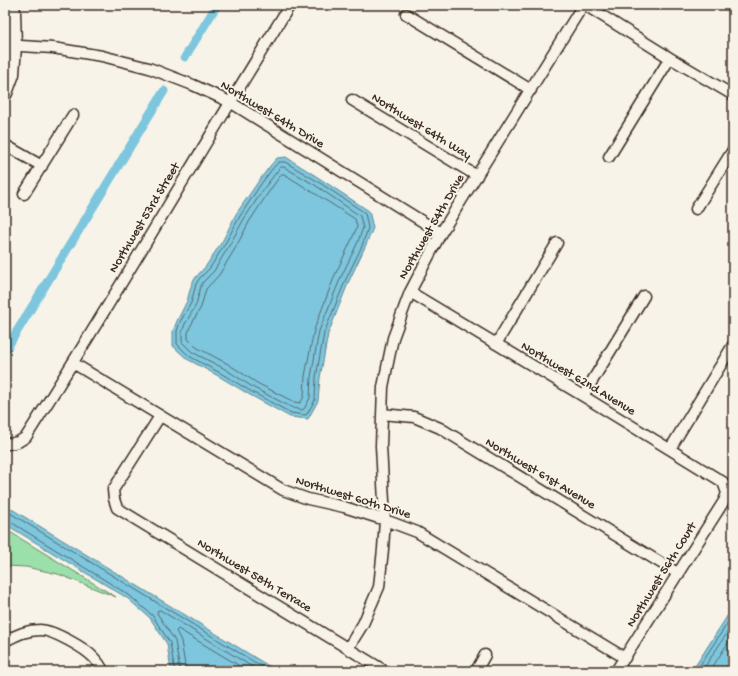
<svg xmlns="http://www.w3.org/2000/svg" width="738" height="676" font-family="'Gochi Hand',sans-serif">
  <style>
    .green { fill: #9bdfab; stroke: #6b8464 }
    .water { fill: #7dc6de; stroke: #638891 }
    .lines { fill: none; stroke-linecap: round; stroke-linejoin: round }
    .shore { stroke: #55686b; stroke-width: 1 }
    .canal { stroke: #7dc6de; stroke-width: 9 }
    .street-casing { stroke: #3b2a1e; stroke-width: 13 }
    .secondary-casing { stroke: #3b2a1e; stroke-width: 17 }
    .street { stroke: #f7f3e8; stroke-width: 10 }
    .secondary { stroke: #f7f3e8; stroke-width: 14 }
    .labels { text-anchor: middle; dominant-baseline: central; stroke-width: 4; stroke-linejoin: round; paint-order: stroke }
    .street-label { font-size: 13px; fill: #3b2a1e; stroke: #f7f3e8 }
  </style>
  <rect width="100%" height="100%" fill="#f7f3e8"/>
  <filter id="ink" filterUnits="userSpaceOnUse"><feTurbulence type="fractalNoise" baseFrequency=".025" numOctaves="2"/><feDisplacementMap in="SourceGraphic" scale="8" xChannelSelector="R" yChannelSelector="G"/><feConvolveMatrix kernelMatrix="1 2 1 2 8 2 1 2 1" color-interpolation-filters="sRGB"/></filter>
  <g filter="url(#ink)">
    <path class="green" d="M 5,529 L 116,597 L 58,574 L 26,567 L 5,566 Z"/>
    <path class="water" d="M 286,157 L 319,178 L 369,211 L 373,228 L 365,247 L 349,281 L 328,334 L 320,378 L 318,401 L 308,419 L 290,417 L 250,395 L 220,377 L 187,359 L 173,346 L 173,331 L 177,321 L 187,301 L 192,283 L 196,277 L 206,266 L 223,240 L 236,214 L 258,182 L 270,166 L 277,158 Z
      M 5,505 L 277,671 L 171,671 L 167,644 L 150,618 L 127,598 L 5,524 Z
      M 733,607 L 733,671 L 692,671 Z"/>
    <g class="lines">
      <path class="shore" d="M 279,162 L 285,162 L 317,181 L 365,213 L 368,228 L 362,246 L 346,279 L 324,333 L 316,377 L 315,400 L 307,414 L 305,415 L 291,413 L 252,392 L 222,374 L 189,356 L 177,344 L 177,331 L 180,322 L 191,303 L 196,284 L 199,279 L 210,268 L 226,242 L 240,216 L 261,184 L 273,168 Z
        M 281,167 L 284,167 L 315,185 L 360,216 L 363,228 L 357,244 L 341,277 L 319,331 L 311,377 L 310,398 L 304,409 L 302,410 L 293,408 L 254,388 L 225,369 L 192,352 L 182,342 L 182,332 L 185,324 L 196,305 L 201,286 L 203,282 L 214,271 L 230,244 L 244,219 L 265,187 Z
        M 282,174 L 284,174 L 311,191 L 355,219 L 357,227 L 351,241 L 335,275 L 314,330 L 305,376 L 304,397 L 300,403 L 294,402 L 257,383 L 228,364 L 196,347 L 188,339 L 188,333 L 190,327 L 201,307 L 206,289 L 219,275 L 236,247 L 249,222 L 270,190 Z
        M 5,510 L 269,671
        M 5,521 L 9,521 L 129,595 L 152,615 L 170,643 L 175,671
        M 180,671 L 175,641 L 157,613 L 158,610 L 160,610 L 259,671
        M 186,671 L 181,641 L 176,631 L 178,629 L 248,671
        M 696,671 L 733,615
        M 702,671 L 733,624
        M 710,671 L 733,635"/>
      <path class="canal" d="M 185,57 L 217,5
        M 5,351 L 164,91"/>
      <g class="street-casing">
        <path id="street" d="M 585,5 L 670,58 L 733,95
          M 406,14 L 531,90
          M 5,45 L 53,48 L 102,56 L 149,68 L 193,85 L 230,102 L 441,233
          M 352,100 L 477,176
          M 5,145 L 42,166
          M 609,157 L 670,58
          M 24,194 L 73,115
          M 696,209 L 733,150
          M 410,292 L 583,396 L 723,482 L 727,493 L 724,501 L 616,671
          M 496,344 L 557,243
          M 73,363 L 283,490 L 308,499 L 344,507 L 385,520 L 417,532 L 625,658
          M 583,396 L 644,296
          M 382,414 L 414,417 L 440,428 L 679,574
          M 160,416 L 113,490 L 114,499 L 117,508 L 385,671
          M 5,442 L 9,444 L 18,442 L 26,437 C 117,295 201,148 290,5
          M 670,449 L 733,345
          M 5,641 C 17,635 26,630 40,630 C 53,630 85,648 94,658 C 98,662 101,666 103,671
          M 348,648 L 363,624 L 379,587 L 383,549 L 385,520 L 381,446 L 383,387 L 393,338 L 410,292 L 441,233 L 583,5
          M 476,671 L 485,655"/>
      </g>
      <g class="secondary-casing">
        <path id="secondary" d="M 5,93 L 12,74 L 14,46 L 13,12 L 12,5"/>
      </g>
      <use href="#street" class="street"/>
      <use href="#secondary" class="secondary"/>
    </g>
  </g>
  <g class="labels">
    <g class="street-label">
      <text transform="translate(272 115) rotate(31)">Northwest 64th Drive</text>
      <text transform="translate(421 127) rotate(32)">Northwest 64th Way</text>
      <text transform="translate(145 218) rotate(-59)">Northwest 53rd Street</text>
      <text transform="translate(432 227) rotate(-60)">Northwest 54th Drive</text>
      <text transform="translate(578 379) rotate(31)">Northwest 62nd Avenue</text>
      <text transform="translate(540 474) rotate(31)">Northwest 61st Avenue</text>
      <text transform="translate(353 498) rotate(17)">Northwest 60th Drive</text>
      <text transform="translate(662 575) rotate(-58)">Northwest 56th Court</text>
      <text transform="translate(254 576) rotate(31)">Northwest 58th Terrace</text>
    </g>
  </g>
  <rect width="738" height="676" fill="none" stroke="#f7f3e8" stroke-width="20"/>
  <rect x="10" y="10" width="718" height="656" fill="none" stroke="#3b2a1e" stroke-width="1.5" filter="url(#ink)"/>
</svg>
